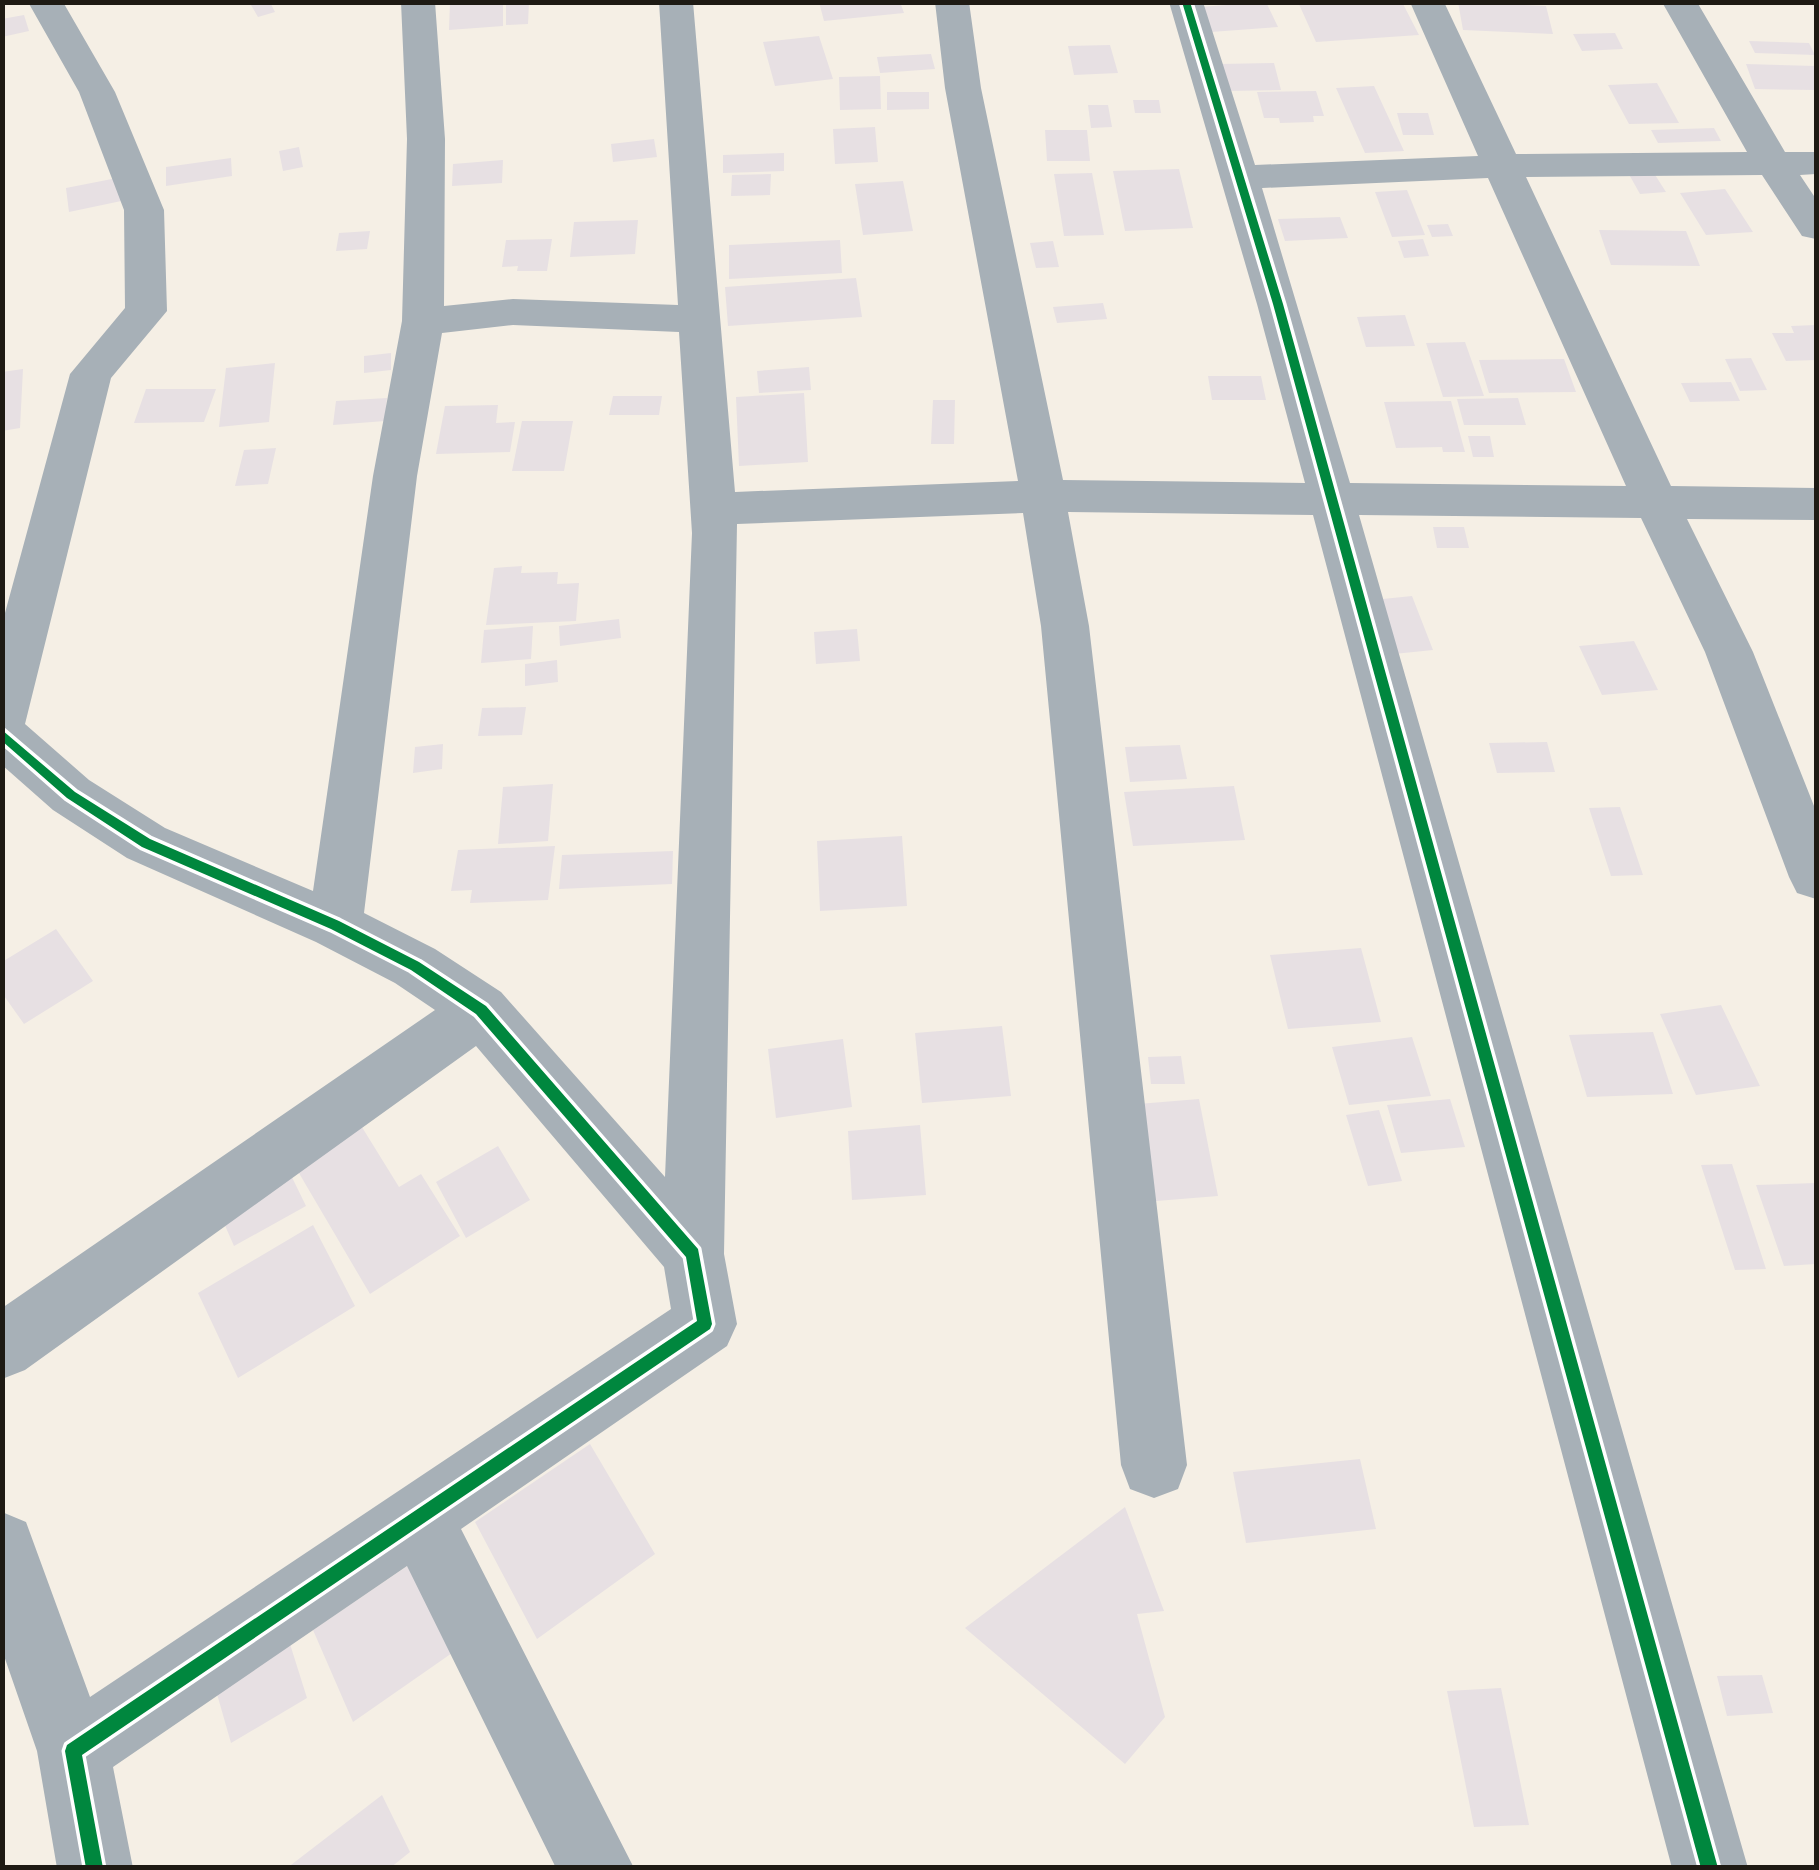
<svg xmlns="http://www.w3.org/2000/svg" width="1819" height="1870" font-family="Figtree,sans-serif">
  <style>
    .building { fill: #e7e0e3 }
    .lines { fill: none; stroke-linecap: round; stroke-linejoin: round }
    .street { fill: #a7b0b7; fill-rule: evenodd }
    .cycleway-casing { stroke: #fff; stroke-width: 7 }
    .cycleway { fill: #00873e; fill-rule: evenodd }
  </style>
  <rect width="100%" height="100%" fill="#f5efe5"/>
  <path class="building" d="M 270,2 L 275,12 L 258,17 L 251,5 Z
    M 450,2 L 503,2 L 503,26 L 449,30 Z
    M 506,2 L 529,2 L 528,24 L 506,25 Z
    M 819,2 L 900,2 L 904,13 L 824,21 Z
    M 1266,2 L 1278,27 L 1211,32 L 1200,7 Z
    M 1298,2 L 1402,2 L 1419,35 L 1316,42 Z
    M 1458,2 L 1546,6 L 1553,34 L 1463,30 Z
    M 24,15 L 29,31 L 2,37 L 2,19 Z
    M 1615,33 L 1623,49 L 1582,51 L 1573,34 Z
    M 819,36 L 833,79 L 775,86 L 763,42 Z
    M 1749,41 L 1809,43 L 1815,55 L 1755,53 Z
    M 1110,45 L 1118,73 L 1074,75 L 1068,46 Z
    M 931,54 L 935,69 L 880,73 L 877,57 Z
    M 1274,63 L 1281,90 L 1226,91 L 1220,64 Z
    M 1746,64 L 1816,66 L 1816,90 L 1755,89 Z
    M 880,76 L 881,109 L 840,110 L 839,77 Z
    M 1657,83 L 1679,123 L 1629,124 L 1608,85 Z
    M 1374,86 L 1404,151 L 1365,153 L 1336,88 Z
    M 1316,91 L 1324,116 L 1313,116 L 1314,122 L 1280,123 L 1279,118 L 1264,118 L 1257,92 Z
    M 887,92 L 929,92 L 929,109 L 887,110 Z
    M 1133,100 L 1159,100 L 1161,113 L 1135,113 Z
    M 1088,105 L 1108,105 L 1112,127 L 1091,128 Z
    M 1397,113 L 1428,113 L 1434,135 L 1403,135 Z
    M 875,127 L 878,162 L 835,164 L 833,129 Z
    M 1714,128 L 1721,141 L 1658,143 L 1651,130 Z
    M 1045,130 L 1087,130 L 1090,161 L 1047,161 Z
    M 654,139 L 657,157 L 613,162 L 611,144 Z
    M 299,147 L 303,167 L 283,171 L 279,151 Z
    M 784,153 L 784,171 L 723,173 L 723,155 Z
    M 231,158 L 232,176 L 166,186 L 166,167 Z
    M 503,160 L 502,183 L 452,186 L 453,164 Z
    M 1650,167 L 1666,192 L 1640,194 L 1626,169 Z
    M 1179,169 L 1193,228 L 1125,231 L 1113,171 Z
    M 1092,173 L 1104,235 L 1064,236 L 1054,174 Z
    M 771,174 L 770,195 L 731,196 L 732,175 Z
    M 122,177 L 126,200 L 69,212 L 66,188 Z
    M 903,181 L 913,231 L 863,235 L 855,184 Z
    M 1725,189 L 1753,232 L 1706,235 L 1680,193 Z
    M 1407,190 L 1425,235 L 1392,237 L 1375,192 Z
    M 1340,217 L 1348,238 L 1285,241 L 1278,219 Z
    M 638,220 L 635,254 L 570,257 L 574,222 Z
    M 1448,224 L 1453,236 L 1432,237 L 1427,225 Z
    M 1599,230 L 1686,231 L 1700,266 L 1611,265 Z
    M 370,231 L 367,249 L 336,251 L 339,233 Z
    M 552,239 L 547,271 L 517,271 L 518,266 L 502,267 L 506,240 Z
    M 1423,239 L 1429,256 L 1404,258 L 1398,241 Z
    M 840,240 L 842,273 L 729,279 L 729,245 Z
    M 1053,241 L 1059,267 L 1036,268 L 1030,243 Z
    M 856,278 L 862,317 L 728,326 L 725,287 Z
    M 1103,303 L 1107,319 L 1057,323 L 1053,307 Z
    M 1405,315 L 1415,346 L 1366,347 L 1357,317 Z
    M 1816,325 L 1816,360 L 1786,361 L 1772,333 L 1794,333 L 1791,326 Z
    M 1465,342 L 1484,396 L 1443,397 L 1426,343 Z
    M 391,353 L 391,370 L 364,373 L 364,356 Z
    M 1751,358 L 1767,390 L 1740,391 L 1725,359 Z
    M 1564,359 L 1576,392 L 1489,393 L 1479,360 Z
    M 275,363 L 269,422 L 219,427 L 226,368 Z
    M 809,367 L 811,390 L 759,393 L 757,371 Z
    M 23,369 L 20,428 L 2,431 L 2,372 Z
    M 1208,376 L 1261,376 L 1266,400 L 1212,400 Z
    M 1731,382 L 1740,401 L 1690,402 L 1681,383 Z
    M 146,389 L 216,389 L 204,422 L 134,423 Z
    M 804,393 L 808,462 L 739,466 L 736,397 Z
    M 613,396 L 662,396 L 659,415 L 609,415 Z
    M 387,398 L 385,421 L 333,425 L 336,401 Z
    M 1518,398 L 1526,425 L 1464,425 L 1457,399 Z
    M 933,400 L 955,400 L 954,444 L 931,444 Z
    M 1451,401 L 1465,452 L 1443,452 L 1442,447 L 1396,448 L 1384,402 Z
    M 498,405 L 496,423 L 515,422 L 510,452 L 436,454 L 445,406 Z
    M 522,421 L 573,421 L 564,471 L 512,471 Z
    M 1468,436 L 1490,436 L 1494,457 L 1473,457 Z
    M 276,448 L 268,484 L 235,486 L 244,450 Z
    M 1433,527 L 1464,527 L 1469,548 L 1437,548 Z
    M 522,566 L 521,573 L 558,572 L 557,584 L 579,583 L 576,621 L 486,625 L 494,568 Z
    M 1412,596 L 1433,650 L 1394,654 L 1373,600 Z
    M 619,619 L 621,638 L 560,646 L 559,626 Z
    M 533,626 L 531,659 L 481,663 L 484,630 Z
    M 857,629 L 860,661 L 816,664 L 814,632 Z
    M 1634,641 L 1658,690 L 1602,695 L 1579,646 Z
    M 557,660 L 558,682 L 525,686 L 525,664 Z
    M 526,707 L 522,735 L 478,736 L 482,708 Z
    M 1547,742 L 1555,772 L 1497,773 L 1489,743 Z
    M 443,744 L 442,769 L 413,773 L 415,747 Z
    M 1180,745 L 1187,779 L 1130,782 L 1125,747 Z
    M 553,784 L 548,841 L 498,844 L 503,787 Z
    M 1234,786 L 1245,840 L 1133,846 L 1124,792 Z
    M 1620,807 L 1643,875 L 1611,876 L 1589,808 Z
    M 902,836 L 907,906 L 820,911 L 817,841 Z
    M 555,846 L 548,900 L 470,903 L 472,890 L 451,891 L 458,850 Z
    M 673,851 L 672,884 L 559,889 L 562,855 Z
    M 56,929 L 93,981 L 24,1024 L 2,993 L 2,962 Z
    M 1361,948 L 1381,1022 L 1288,1029 L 1270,955 Z
    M 1721,1005 L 1760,1086 L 1696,1095 L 1660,1014 Z
    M 1002,1026 L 1011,1096 L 922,1103 L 915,1033 Z
    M 1653,1032 L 1673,1094 L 1587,1097 L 1569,1035 Z
    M 1412,1037 L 1431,1096 L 1349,1105 L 1332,1047 Z
    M 843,1039 L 852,1107 L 776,1118 L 768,1049 Z
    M 1181,1056 L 1185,1084 L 1151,1084 L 1148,1057 Z
    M 1199,1099 L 1218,1196 L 1144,1202 L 1126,1105 Z
    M 1450,1099 L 1465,1147 L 1401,1153 L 1387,1105 Z
    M 1379,1110 L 1402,1181 L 1368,1186 L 1346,1115 Z
    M 352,1111 L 399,1187 L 421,1174 L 460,1236 L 370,1294 L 286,1151 Z
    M 920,1125 L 926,1195 L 852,1200 L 848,1131 Z
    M 498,1146 L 530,1200 L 466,1238 L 436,1182 Z
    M 1732,1164 L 1766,1269 L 1735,1270 L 1701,1165 Z
    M 286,1165 L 306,1206 L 234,1246 L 216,1205 Z
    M 1816,1183 L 1816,1264 L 1784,1266 L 1756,1185 Z
    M 313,1225 L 355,1306 L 238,1378 L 198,1293 Z
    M 590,1444 L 655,1554 L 537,1639 L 475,1522 Z
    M 1360,1459 L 1376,1529 L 1246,1543 L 1233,1472 Z
    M 1125,1507 L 1164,1611 L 1137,1614 L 1165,1717 L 1125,1764 L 965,1628 Z
    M 422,1556 L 465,1644 L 353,1722 L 313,1630 Z
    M 290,1644 L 307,1698 L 231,1743 L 215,1687 Z
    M 1762,1675 L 1773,1713 L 1727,1716 L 1717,1676 Z
    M 1501,1688 L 1529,1825 L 1474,1827 L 1447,1691 Z
    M 382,1795 L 410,1852 L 390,1868 L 287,1868 Z"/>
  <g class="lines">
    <path class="street" d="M 28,2 L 63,2 L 115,92 L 164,210 L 167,311 L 111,378 L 25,724 L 89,780 L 165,828 L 313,891 L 373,476 L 402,321 L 407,139 L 401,2 L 435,2 L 445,139 L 444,306 L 513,299 L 678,305 L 659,2 L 693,2 L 735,492 L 1018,481 L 945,88 L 935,2 L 969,2 L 981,88 L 1063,480 L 1305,483 L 1257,304 L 1169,2 L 1203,2 L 1255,165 L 1478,156 L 1410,2 L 1444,2 L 1516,154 L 1747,152 L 1662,2 L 1697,2 L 1785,152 L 1816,152 L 1816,174 L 1800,175 L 1816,199 L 1816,239 L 1802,236 L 1762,175 L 1526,177 L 1671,486 L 1816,488 L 1816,520 L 1687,519 L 1753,652 L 1816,811 L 1816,899 L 1797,893 L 1789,877 L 1705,652 L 1641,518 L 1359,515 L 1748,1868 L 1672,1868 L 1313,515 L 1068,512 L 1089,626 L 1187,1465 L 1178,1489 L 1154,1498 L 1130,1489 L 1121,1465 L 1041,626 L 1023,513 L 737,524 L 724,1254 L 737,1324 L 727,1346 L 461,1529 L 634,1868 L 556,1868 L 407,1566 L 113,1767 L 133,1868 L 57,1868 L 37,1751 L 2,1650 L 2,1512 L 26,1522 L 90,1697 L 671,1309 L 664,1267 L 476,1046 L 25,1370 L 2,1379 L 2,1308 L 435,1010 L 395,983 L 316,942 L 127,858 L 53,810 L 2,765 L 2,624 L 70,374 L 125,308 L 124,210 L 79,92 ZM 1488,178 L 1626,486 L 1350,483 L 1262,188 ZM 513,325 L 679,332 L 692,533 L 665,1177 L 501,992 L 435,949 L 364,913 L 417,476 L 442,333 Z"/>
    <g class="cycleway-casing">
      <path id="cycleway" d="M 1182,2 L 1190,2 L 1283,304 L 1718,1868 L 1701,1868 L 1273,304 Z
        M 2,730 L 75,792 L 150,839 L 339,921 L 419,962 L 486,1006 L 698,1249 L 712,1324 L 710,1329 L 82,1755 L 103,1868 L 86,1868 L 65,1751 L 67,1745 L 697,1321 L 686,1257 L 476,1014 L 411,970 L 331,929 L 142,847 L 67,798 L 2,741 Z"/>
    </g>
    <use href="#cycleway" class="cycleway"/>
  </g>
  <rect width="1819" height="1870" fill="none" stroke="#1e1a13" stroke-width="10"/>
</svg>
